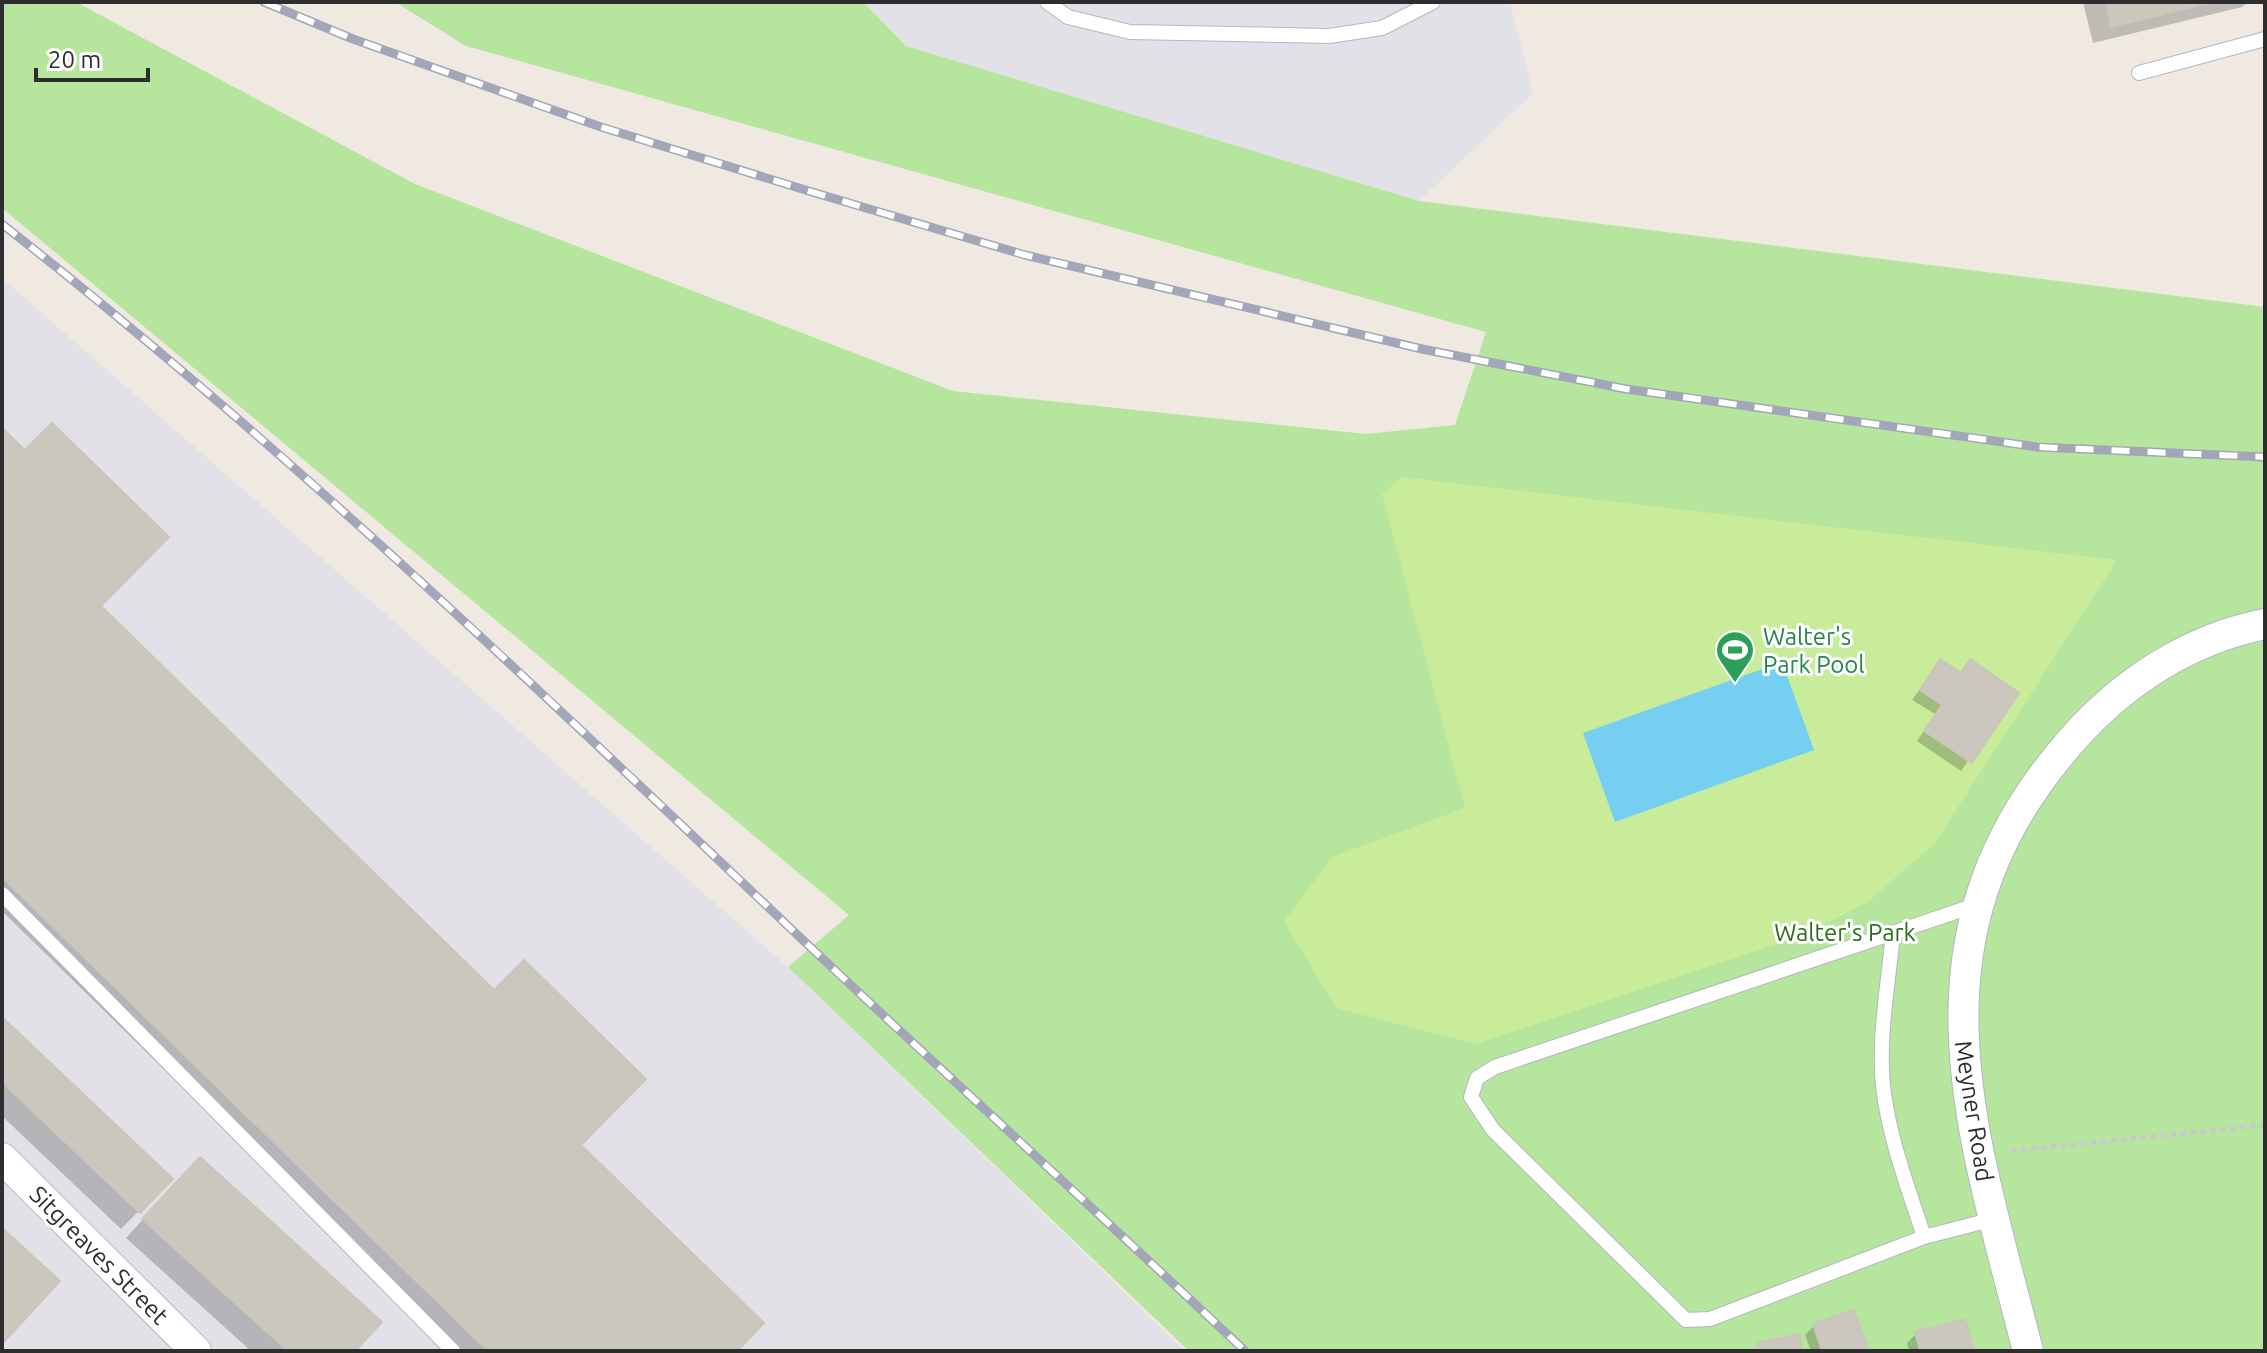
<svg xmlns="http://www.w3.org/2000/svg" width="2267" height="1353" font-family="Ubuntu,sans-serif">
  <style>
    .industrial { fill: #e3e1e8 }
    .green { fill: #b6e59e }
    .pitch { fill: #c9ec9a }
    .water { fill: #75cff0 }
    .shadow { fill: #0003 }
    .building { fill: #cbc7bf; stroke: #cbc5ba; stroke-width: 2 }
    .lines { fill: none; stroke-linecap: round; stroke-linejoin: round }
    .service-casing { stroke: #b4b7c1; stroke-width: 16 }
    .minor-casing { stroke: #b4b7c1; stroke-width: 32 }
    .path { stroke: #c9c9c9; stroke-width: 5; stroke-dasharray: 6 4; stroke-linecap: butt }
    .service { stroke: #fff; stroke-width: 14 }
    .minor { stroke: #fff; stroke-width: 30 }
    .rail-casing { stroke: #a3a6b8; stroke-width: 9 }
    .rail { stroke: #fff; stroke-width: 6; stroke-dasharray: 18; stroke-linecap: butt }
    .labels { text-anchor: middle; dominant-baseline: central; stroke-width: 6; stroke-linejoin: round; paint-order: stroke }
    .leisure-label { font-size: 24px; fill: #27864d; stroke: #fff; text-anchor: start }
    .park-label { font-size: 24px; fill: #2c6e1b; stroke: #fff }
    .street-label { font-size: 24px; fill: #2e2e2e; stroke: #fff }
  </style>
  <rect width="100%" height="100%" fill="#efe9e1"/>
  <path class="industrial" d="M 863,2 L 1510,2 L 1533,93 L 1419,201 L 906,46 Z
    M 2,278 L 788,967 L 1185,1351 L 2,1351 Z"/>
  <path class="green" d="M 2,2 L 76,2 L 415,184 L 953,391 L 1366,434 L 1455,425 L 1486,332 L 466,46 L 395,2 L 863,2 L 906,46 L 1419,201 L 2265,307 L 2265,1351 L 1189,1351 L 788,967 L 849,915 L 2,208 Z"/>
  <path class="pitch" d="M 1402,477 L 2117,560 L 1935,843 L 1869,901 L 1802,936 L 1475,1044 L 1336,1008 L 1284,921 L 1332,857 L 1465,808 L 1382,494 Z"/>
  <path class="water" d="M 1782,662 L 1814,750 L 1615,822 L 1583,733 Z"/>
  <path class="shadow" d="M 2083,2 L 2248,2 L 2242,7 L 2093,43 Z
    M 2,431 L 99,606 L 578,1145 L 734,1351 L 452,1351 L 2,911 Z
    M 1940,662 L 1959,675 L 1971,662 L 2017,693 L 1961,771 L 1917,741 L 1935,714 L 1912,700 Z
    M 2,1020 L 170,1179 L 121,1229 L 2,1116 Z
    M 182,1177 L 352,1351 L 251,1351 L 126,1238 Z
    M 1814,1326 L 1867,1351 L 1811,1351 L 1805,1335 Z
    M 1916,1334 L 1972,1351 L 1909,1351 L 1907,1343 Z"/>
  <path class="building" d="M 2105,2 L 2213,2 L 2111,27 Z
    M 52,423 L 169,537 L 101,606 L 494,990 L 524,960 L 646,1079 L 581,1145 L 764,1323 L 737,1351 L 488,1351 L 2,877 L 2,428 L 25,450 Z
    M 1940,659 L 1961,673 L 1970,659 L 2019,693 L 1972,763 L 1924,731 L 1942,705 L 1920,690 Z
    M 2,1017 L 173,1179 L 140,1213 L 2,1082 Z
    M 200,1157 L 382,1322 L 355,1351 L 288,1351 L 142,1219 Z
    M 2,1228 L 60,1281 L 2,1344 Z
    M 1854,1310 L 1869,1351 L 1822,1351 L 1813,1324 Z
    M 1965,1319 L 1974,1351 L 1920,1351 L 1915,1332 Z
    M 1799,1334 L 1803,1351 L 1759,1351 L 1757,1343 Z"/>
  <g class="lines">
    <g class="service-casing">
      <path id="service" d="M 1047,2 L 1068,17 L 1130,32 L 1329,36 L 1382,28 L 1433,2
        M 2139,73 L 2265,39
        M 2,894 L 453,1351
        M 1976,905 L 1495,1067 L 1477,1078 L 1471,1097 L 1493,1130 L 1686,1320 L 1710,1319 L 1924,1237 L 1994,1219
        M 1893,934 C 1888,986 1877,1042 1884,1094 C 1891,1144 1909,1190 1924,1237"/>
    </g>
    <g class="minor-casing">
      <path id="minor" d="M 2,1158 L 196,1351
        M 2028,1351 C 1971,1127 1899,936 2072,740 C 2123,682 2189,639 2265,624"/>
    </g>
    <path class="path" d="M 2011,1151 L 2265,1125"/>
    <use href="#service" class="service"/>
    <use href="#minor" class="minor"/>
    <g class="rail-casing">
      <path id="rail" d="M 264,2 L 353,39 L 601,127 L 812,192 L 1025,255 L 1422,349 L 1626,389 L 2037,447 L 2265,457
        M 2,224 C 279,441 533,684 788,926 C 939,1069 1094,1208 1245,1351"/>
    </g>
    <use href="#rail" class="rail"/>
  </g>
  <defs>
    <g id="stadium-pin" transform="scale(2)"><path d="M0 17L-7.5 6A9.5 9.5 0 1 1 7.5 6Z" fill="#2e9e5b" stroke="#fff"/><path d="M0-5a6.5 5 0 1 0 0 10a6.5 5 0 1 0 0-10ZM-3.5-1.8h7v3.6h-7Z" fill="#fff"/></g>
  </defs>
  <g fill-rule="evenodd">
    <use href="#stadium-pin" x="1735" y="650"/>
  </g>
  <g class="labels">
    <g class="leisure-label">
      <text x="1763" y="636">Walter's<tspan x="1763" dy="28">Park Pool</tspan></text>
    </g>
    <g class="park-label">
      <text x="1845" y="932">Walter's Park</text>
    </g>
    <g class="street-label">
      <text transform="translate(1974 1111) rotate(81)">Meyner Road</text>
      <text transform="translate(99 1255) rotate(45)">Sitgreaves Street</text>
    </g>
  </g>
  <rect width="2267" height="1353" fill="none" stroke="#2e2e2e" stroke-width="8"/>
  <path d="M36 68v12h112v-12" fill="none" stroke="#2e2e2e" stroke-width="4"/>
  <text x="48" y="68" font-size="24" fill="#2e2e2e" stroke="#ffffff" stroke-width="6" paint-order="stroke">20 m</text>
</svg>
